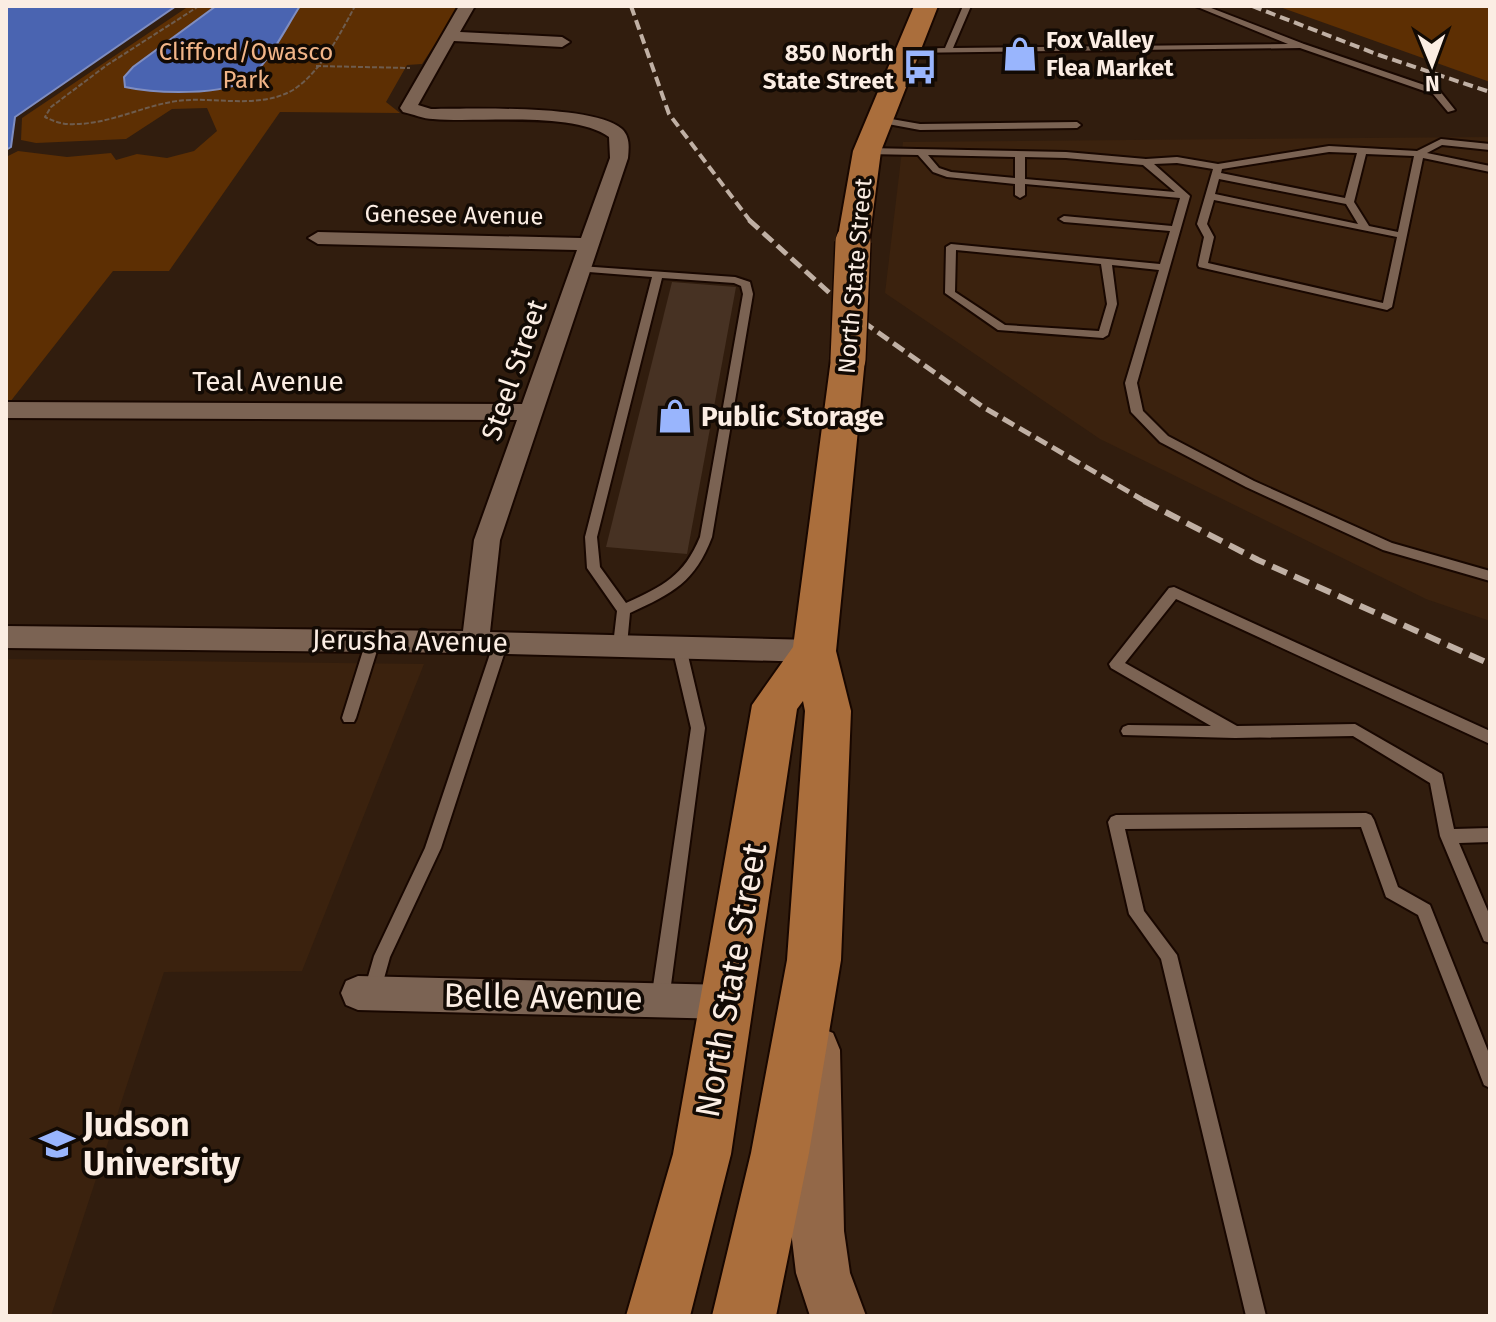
<svg xmlns="http://www.w3.org/2000/svg" width="1496" height="1322" font-family="'Fira Sans',sans-serif">
  <style>
    .built { fill: #3b220e }
    .green { fill: #5d2f03 }
    .water { fill: #4a64b1; stroke: #7f8dc0; stroke-width: 2 }
    .building { fill: #473223 }
    .lines { fill: none; stroke-linecap: round; stroke-linejoin: round }
    .service-casing { stroke: #180700; stroke-width: 4 }
    .minor-casing { stroke: #180700; stroke-width: 4 }
    .secondary-casing { stroke: #180700; stroke-width: 4 }
    .primary-casing { stroke: #180700; stroke-width: 4 }
    .path { stroke: #6e5c4e; stroke-width: 2; stroke-dasharray: 5 2; stroke-linecap: butt }
    .service { fill: #7b6353; fill-rule: evenodd }
    .minor { fill: #7b6353; fill-rule: evenodd }
    .secondary { fill: #936848; fill-rule: evenodd }
    .primary { fill: #aa6e3c; fill-rule: evenodd }
    .rail-far2 { stroke: #c0b0a4; stroke-width: 4; stroke-dasharray: 10 5; stroke-linecap: butt }
    .rail-far1 { stroke: #c0b0a4; stroke-width: 5; stroke-dasharray: 13 6; stroke-linecap: butt }
    .rail { stroke: #c0b0a4; stroke-width: 6; stroke-dasharray: 16 8; stroke-linecap: butt }
    .primary-bridge-casing { stroke: #180700; stroke-width: 38; stroke-linecap: butt }
    .primary-bridge { stroke: #aa6e3c; stroke-width: 35 }
    .labels { text-anchor: middle; dominant-baseline: central; stroke-width: 7; stroke-linejoin: round; paint-order: stroke }
    .far-poi-label { font-size: 24px; font-weight: bold; fill: #fbede3; stroke: #120a04; text-anchor: start }
    .far-park-label { font-size: 24px; fill: #f2b588; stroke: #120a04 }
    .far-street-label { font-size: 24px; fill: #fbede3; stroke: #120a04 }
    .street-label { font-size: 28px; fill: #fbede3; stroke: #120a04 }
    .poi-label { font-size: 28px; font-weight: bold; fill: #fbede3; stroke: #120a04; text-anchor: start }
    .near-street-label { font-size: 34px; fill: #fbede3; stroke: #120a04 }
    .near-poi-label { font-size: 34px; font-weight: bold; fill: #fbede3; stroke: #120a04; text-anchor: start }
  </style>
  <rect width="100%" height="100%" fill="#311d0e"/>
  <path class="built" d="M 1490,137 L 1490,621 L 1426,599 L 1100,439 L 885,293 L 903,142 Z
    M 6,659 L 424,664 L 302,971 L 164,972 L 51,1316 L 6,1316 Z"/>
  <path class="green" d="M 189,6 L 460,6 L 422,64 L 407,65 L 386,102 L 400,113 L 280,112 L 169,271 L 113,271 L 10,402 L 6,402 L 6,157 L 18,151 L 67,157 L 111,153 L 116,160 L 137,154 L 167,158 L 194,151 L 217,131 L 207,108 L 172,109 L 126,139 L 36,143 L 21,140 L 22,118 Z
    M 1277,6 L 1490,6 L 1490,82 Z"/>
  <path class="water" d="M 6,6 L 176,6 L 15,117 L 11,147 L 6,150 Z
    M 216,6 L 300,6 C 285,29 270,61 249,78 C 225,97 153,93 125,87 L 124,77 L 133,67 Z"/>
  <path class="building" d="M 672,282 L 736,287 L 687,554 L 606,547 Z"/>
  <g class="lines">
    <g class="service-casing">
      <path id="service" d="M 963,6 L 971,6 L 953,48 L 1288,44 L 1195,6 L 1206,6 L 1304,44 L 1439,90 L 1455,110 L 1448,112 L 1433,94 L 1300,48 L 905,53 L 904,51 L 908,49 L 945,48 Z
        M 880,117 L 920,124 L 1077,122 L 1081,125 L 1077,128 L 920,130 L 877,122 L 877,118 Z
        M 1441,139 L 1490,144 L 1490,150 L 1442,145 L 1427,153 L 1490,166 L 1490,172 L 1423,158 L 1392,307 L 1387,310 L 1199,267 L 1198,265 L 1204,237 L 1197,224 L 1213,169 L 1177,163 L 1154,164 L 1190,196 L 1137,383 L 1143,411 L 1168,436 L 1254,481 L 1392,543 L 1490,571 L 1490,581 L 1383,550 L 1246,487 L 1160,442 L 1131,412 L 1125,383 L 1159,270 L 1112,265 L 1117,304 L 1108,335 L 1103,338 L 998,330 L 945,293 L 946,247 L 951,244 L 1160,264 L 1170,231 L 1064,222 L 1059,219 L 1064,216 L 1172,226 L 1180,198 L 1025,184 L 1025,195 L 1020,198 L 1015,195 L 1015,184 L 947,177 L 933,172 L 918,155 L 867,154 L 862,151 L 867,148 L 1066,152 L 1146,159 L 1177,157 L 1218,164 L 1329,146 L 1417,151 ZM 1329,152 L 1357,153 L 1345,198 L 1221,173 L 1222,169 ZM 1366,154 L 1414,156 L 1398,232 L 1369,226 L 1354,202 ZM 928,155 L 1015,157 L 1015,178 L 951,172 L 939,168 ZM 1025,157 L 1066,158 L 1143,165 L 1175,192 L 1025,179 ZM 1219,179 L 1346,204 L 1358,224 L 1215,194 ZM 1214,200 L 1397,237 L 1383,303 L 1208,263 L 1214,237 L 1207,224 ZM 956,250 L 1101,264 L 1107,304 L 1099,331 L 1005,325 L 955,292 Z
        M 580,266 L 735,277 L 750,282 L 753,294 L 712,537 C 695,582 673,593 630,613 L 627,645 L 625,649 L 615,649 L 613,645 L 617,611 L 587,568 L 585,537 L 652,277 L 576,271 L 576,267 ZM 662,278 L 734,283 L 741,286 L 743,294 L 700,537 C 684,576 663,586 626,603 L 600,567 L 597,537 Z
        M 1174,587 L 1490,731 L 1490,744 L 1176,599 L 1125,663 L 1237,726 L 1355,724 L 1442,774 L 1454,829 L 1490,828 L 1490,842 L 1459,843 L 1490,916 L 1490,943 L 1484,941 L 1440,836 L 1430,783 L 1353,736 L 1235,738 L 1123,735 L 1121,731 L 1123,727 L 1128,725 L 1211,726 L 1111,668 L 1109,664 L 1169,588 Z
        M 373,636 L 378,637 L 380,641 L 356,718 L 354,722 L 344,722 L 342,718 L 366,641 L 368,637 Z
        M 501,637 L 506,638 L 508,642 L 441,848 L 390,957 L 378,1000 L 372,1002 L 366,1000 L 363,994 L 374,956 L 425,848 L 494,642 L 496,638 Z
        M 679,642 L 684,643 L 686,647 L 705,728 L 669,1000 L 666,1006 L 660,1008 L 654,1006 L 651,1000 L 691,728 L 672,647 L 674,643 Z
        M 1366,813 L 1371,815 L 1374,820 L 1398,887 L 1430,905 L 1490,1056 L 1490,1088 L 1484,1085 L 1418,915 L 1386,897 L 1361,827 L 1125,829 L 1144,911 L 1177,955 L 1266,1316 L 1246,1316 L 1161,959 L 1129,914 L 1108,822 L 1111,817 L 1116,815 Z"/>
    </g>
    <g class="minor-casing">
      <path id="minor" d="M 459,6 L 475,6 L 460,32 L 562,37 L 570,42 L 562,47 L 454,41 L 418,105 L 431,109 C 471,109 593,104 622,129 C 630,137 629,147 628,158 L 500,540 L 490,632 L 814,640 L 824,643 L 828,651 L 824,659 L 814,662 L 475,653 L 6,648 L 6,626 L 463,631 L 474,540 L 517,420 L 6,418 L 6,402 L 522,404 L 577,250 L 318,244 L 308,238 L 318,232 L 581,238 L 610,158 L 609,137 C 573,111 479,123 433,119 C 423,119 413,114 403,112 L 400,108 Z
        M 358,976 L 728,985 L 740,990 L 745,1002 L 740,1014 L 728,1019 L 358,1010 L 346,1005 L 341,993 L 346,981 Z"/>
    </g>
    <g class="secondary-casing">
      <path id="secondary" d="M 816,1026 L 833,1033 L 840,1050 L 844,1231 L 850,1273 L 866,1316 L 810,1316 L 796,1273 L 791,1231 L 792,1050 L 799,1033 Z"/>
    </g>
    <g class="primary-casing">
      <path id="primary" d="M 914,6 L 938,6 L 881,151 L 869,242 L 864,249 L 853,251 L 842,249 L 837,242 L 853,151 Z
        M 848,348 L 860,351 L 865,359 L 836,651 L 851,711 L 841,960 L 809,1153 L 776,1316 L 712,1316 L 751,1153 L 787,960 L 805,711 L 803,701 L 797,709 L 731,1154 L 690,1316 L 626,1316 L 673,1154 L 752,705 L 793,647 L 831,359 L 836,351 Z"/>
    </g>
    <path class="path" d="M 199,6 L 107,65 L 51,107 L 45,117 C 55,122 64,125 75,124 C 110,124 142,106 177,101 C 214,96 258,110 293,90 C 321,72 340,34 355,6
      M 316,66 L 410,68"/>
    <use href="#service" class="service"/>
    <use href="#minor" class="minor"/>
    <use href="#secondary" class="secondary"/>
    <use href="#primary" class="primary"/>
    <path class="rail-far2" d="M 631,6 L 669,114 L 751,222
      M 1252,6 L 1379,55 L 1490,92"/>
    <path class="rail-far1" d="M 749,220 L 855,316 L 983,407 L 1148,503"/>
    <path class="rail" d="M 1144,501 L 1258,560 L 1490,664"/>
    <g class="primary-bridge-casing">
      <path id="primary-bridge" d="M 848,359 L 853,242"/>
    </g>
    <use href="#primary-bridge" class="primary-bridge"/>
  </g>
  <defs>
    <g id="shop-bare" transform="scale(2.76)"><path d="M-5-2.5h2.3a2.7 3.5 0 0 1 5.4 0H5L5.5 6h-11ZM-1.5-2.5h3a1.5 2.3 0 0 0-3 0Z" fill="#99b5fd" stroke="#120a04" stroke-width="2.5" paint-order="stroke"/></g>
    <g id="bus-bare" transform="scale(2.76)"><path d="M-5-6H5V4H4V6H2V4H-2V6H-4V4H-5ZM-3.5-4V0h7V-4ZM-3.5 1.2v1.5H-2V1.2ZM2 1.2v1.5H3.5V1.2Z" fill="#99b5fd" stroke="#120a04" stroke-width="2.5" paint-order="stroke"/></g>
    <g id="university-bare" transform="scale(2.76)"><path d="M0-5L7-2L0 1L-7-2ZM-4 1L0 2.5L4 1V4Q0 6-4 4Z" fill="#99b5fd" stroke="#120a04" stroke-width="2.5" paint-order="stroke"/></g>
  </defs>
  <g fill-rule="evenodd">
    <use href="#shop-bare" x="1020" y="54"/>
    <use href="#bus-bare" x="920" y="67"/>
    <use href="#shop-bare" x="675" y="416"/>
    <use href="#university-bare" x="57" y="1144"/>
  </g>
  <g class="labels">
    <g class="far-poi-label">
      <text x="1046" y="40">Fox Valley<tspan x="1046" dy="28">Flea Market</tspan></text>
      <text x="894" y="53" text-anchor="end">850 North<tspan x="894" dy="28">State Street</tspan></text>
    </g>
    <g class="far-park-label">
      <text x="246" y="52">Clifford/Owasco<tspan x="246" dy="28">Park</tspan></text>
    </g>
    <g class="far-street-label">
      <text transform="translate(454 215) rotate(1)">Genesee Avenue</text>
      <text transform="translate(855 276) rotate(-85)">North State Street</text>
    </g>
    <g class="street-label">
      <text transform="translate(514 370) rotate(-71)">Steel Street</text>
      <text x="268" y="381">Teal Avenue</text>
      <text transform="translate(410 641) rotate(1)">Jerusha Avenue</text>
    </g>
    <g class="poi-label">
      <text x="701" y="416">Public Storage</text>
    </g>
    <g class="near-street-label">
      <text transform="translate(731 980) rotate(-80)">North State Street</text>
      <text transform="translate(543 997) rotate(1)">Belle Avenue</text>
    </g>
    <g class="near-poi-label">
      <text x="83" y="1124">Judson<tspan x="83" dy="39">University</tspan></text>
    </g>
  </g>
  <rect width="1496" height="1322" fill="none" stroke="#fbede3" stroke-width="16"/>
  <g transform="translate(1432 64) rotate(179)" stroke="#120a04" stroke-width="6" paint-order="stroke">
  <path d="M0-6L14 30L0 20L-14 30Z" fill="#fbede3"/>
  <text y="-12" font-size="22" font-weight="bold" text-anchor="middle" fill="#fbede3">N</text>
  </g>
</svg>
